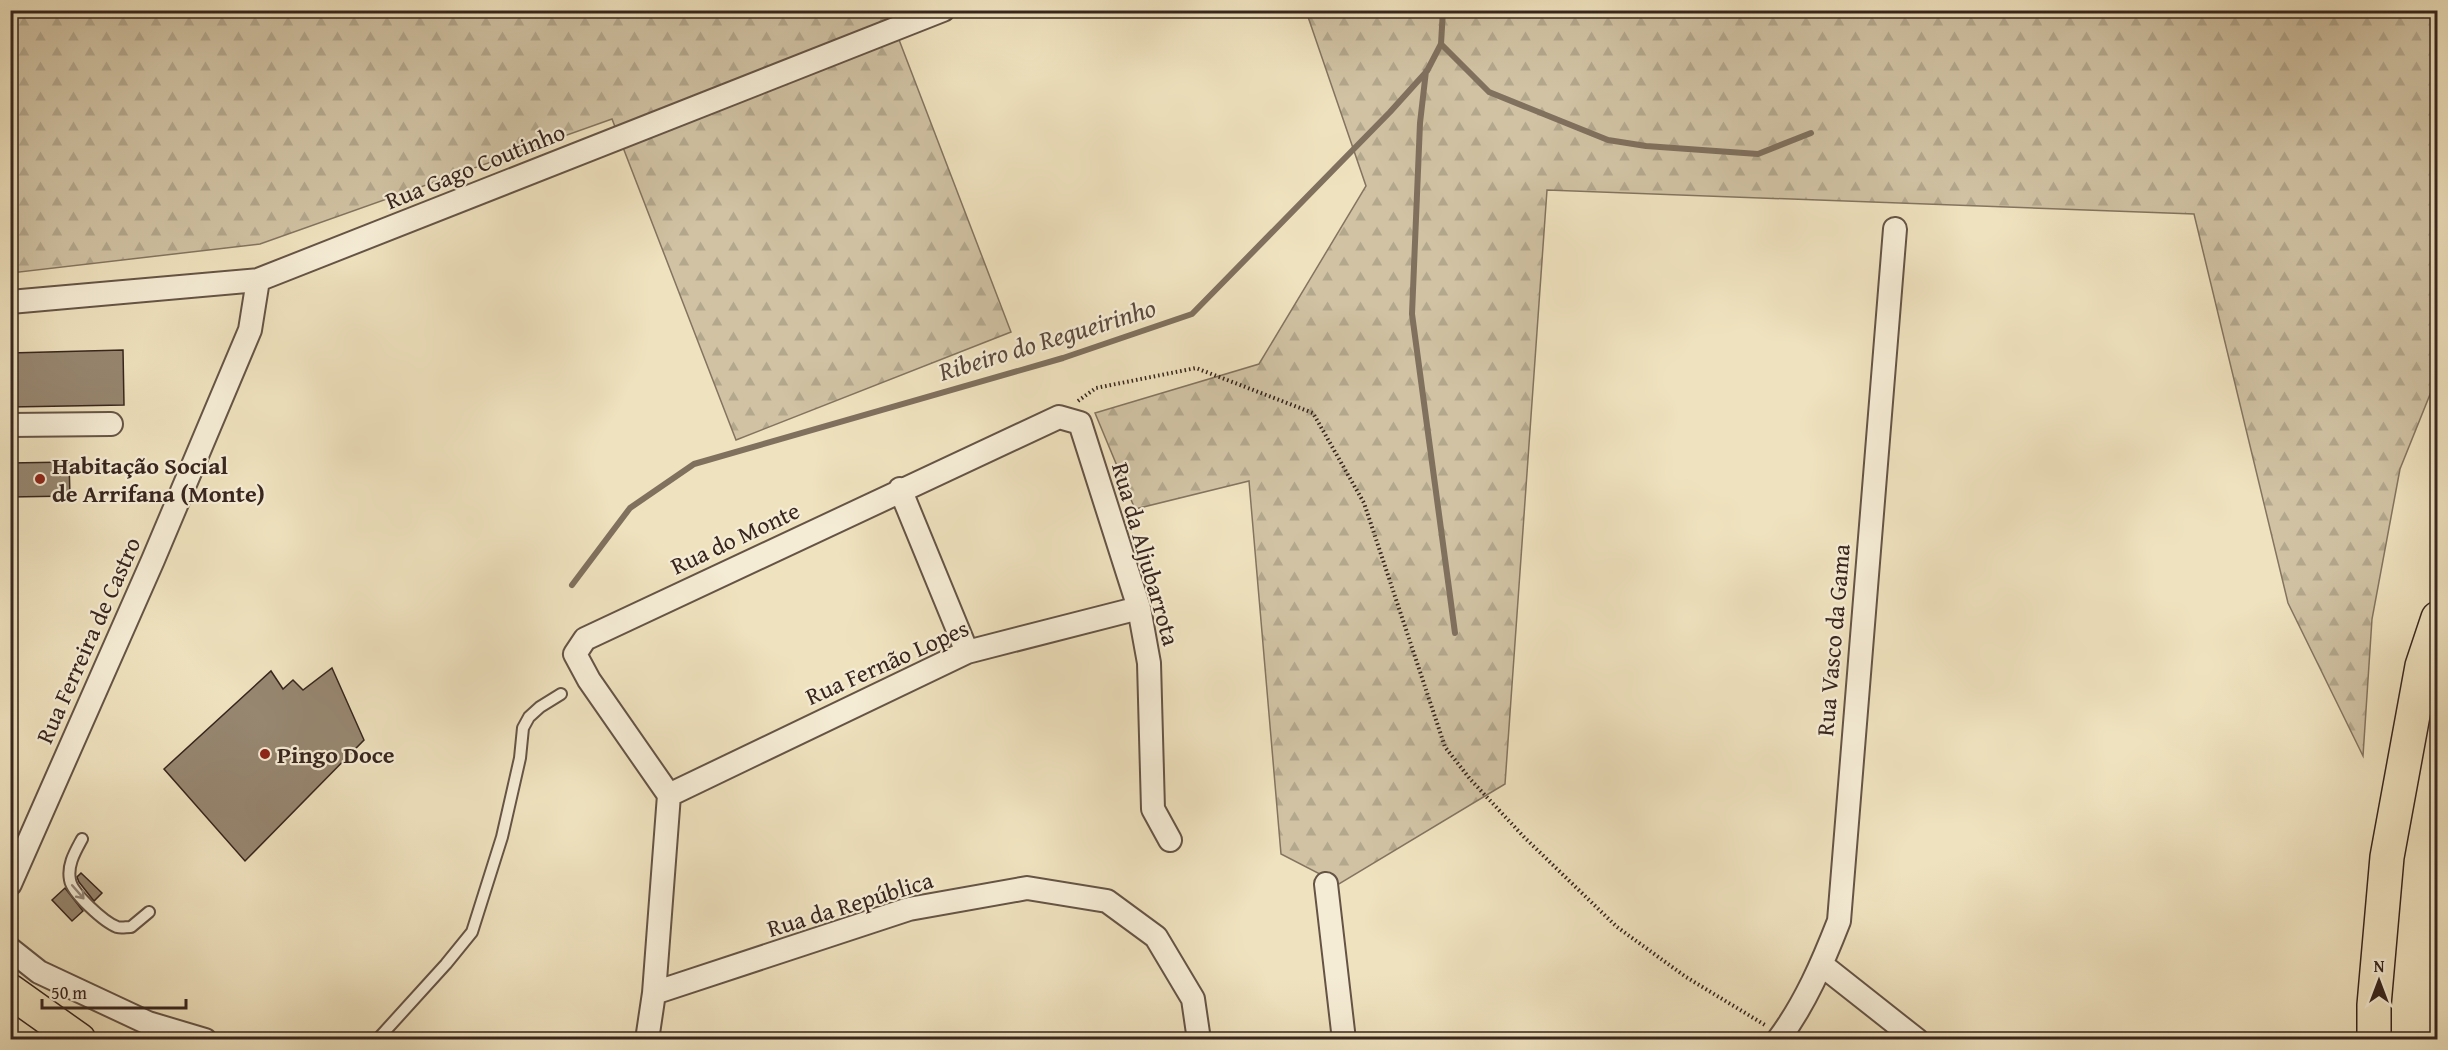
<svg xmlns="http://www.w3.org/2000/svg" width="2448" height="1050" font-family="'Gentium Book Plus',serif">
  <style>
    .forest { fill: url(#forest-firs); stroke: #847460; stroke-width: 1.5 }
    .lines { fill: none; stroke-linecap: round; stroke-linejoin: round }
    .stream { stroke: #80705e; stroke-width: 6 }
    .building { fill: #978771; stroke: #37251e; stroke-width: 1.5 }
    .service-casing { stroke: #655446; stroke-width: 14 }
    .minor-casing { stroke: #655446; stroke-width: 26 }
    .primary-casing { stroke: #37251e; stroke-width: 36 }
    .trunk-casing { stroke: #37251e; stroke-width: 36 }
    .path { stroke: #37251e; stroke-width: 4; stroke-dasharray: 1.5 3; stroke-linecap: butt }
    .service { stroke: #f5ecd5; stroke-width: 10 }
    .minor { stroke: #f5ecd5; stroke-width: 22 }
    .primary { stroke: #efe2be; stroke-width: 33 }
    .trunk { stroke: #efe2be; stroke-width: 33 }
    .oneway { stroke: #96887a }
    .poi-dot { fill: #8f2418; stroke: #f5ecd5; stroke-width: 2 }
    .labels { text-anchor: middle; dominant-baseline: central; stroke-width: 4.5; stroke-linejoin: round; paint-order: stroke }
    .street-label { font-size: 24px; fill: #37251e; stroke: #f5ecd5 }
    .poi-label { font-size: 24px; font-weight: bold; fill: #37251e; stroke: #f5ecd5; text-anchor: start }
    .water-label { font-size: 26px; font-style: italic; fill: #5b4a3e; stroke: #f5ecd5 }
  </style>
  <defs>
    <pattern id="forest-firs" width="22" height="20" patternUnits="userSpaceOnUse" patternTransform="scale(1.5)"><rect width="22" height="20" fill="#d0c2a3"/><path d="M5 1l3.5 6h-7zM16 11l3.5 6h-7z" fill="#b3a78c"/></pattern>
  </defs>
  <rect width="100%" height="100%" fill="#efe2be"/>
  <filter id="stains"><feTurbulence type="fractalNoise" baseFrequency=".00333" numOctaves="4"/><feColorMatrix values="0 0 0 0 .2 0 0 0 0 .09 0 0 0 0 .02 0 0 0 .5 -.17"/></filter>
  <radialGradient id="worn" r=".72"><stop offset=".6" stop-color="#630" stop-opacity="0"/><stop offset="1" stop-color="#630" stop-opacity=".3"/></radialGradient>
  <path class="forest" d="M 10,11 L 888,11 L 1011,332 L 736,440 L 612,119 L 260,244 L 11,273 Z
    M 1306,11 L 2437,11 L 2437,377 L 2400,469 L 2372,619 L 2363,756 L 2288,603 L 2194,214 L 1547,190 L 1505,784 L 1339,884 L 1281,854 L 1249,481 L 1135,509 L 1095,413 L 1259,364 L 1366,186 Z"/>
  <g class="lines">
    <path class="stream" d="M 1441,44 L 1489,92 L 1608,140 L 1646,146 L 1758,154 L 1811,133
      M 1426,71 L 1420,123 L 1412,314 L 1455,633
      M 572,585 L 630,508 L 694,464 L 1063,358 L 1192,314 L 1390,112 L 1427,71 L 1441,44 L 1443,10"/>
  </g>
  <path class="building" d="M 123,350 L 124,405 L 10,407 L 10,353 Z
    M 69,462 L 70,496 L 10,497 L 10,463 Z
    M 332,668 L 364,740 L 245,861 L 164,769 L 271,671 L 283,689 L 293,680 L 303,690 Z
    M 81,873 L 102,893 L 94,901 L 79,882 L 77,877 Z
    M 65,888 L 83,911 L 72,921 L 52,900 Z"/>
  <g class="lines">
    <g class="service-casing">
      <path id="service" d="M 82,839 C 75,852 67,865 70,880 C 72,893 104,922 117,927 C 121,928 126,927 131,927 L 149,912
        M 377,1040 L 446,964 L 472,932 L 502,837 L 520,758 L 523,728 L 529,717 L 540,707 L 561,694"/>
    </g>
    <g class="minor-casing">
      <path id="minor" d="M 10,302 L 258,280 L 943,10
        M 10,425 L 111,424
        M 900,489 L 967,652
        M 669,795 L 589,680 L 575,654 L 585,639 L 1059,417 L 1080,423 L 1139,608 L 1149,663 L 1153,809 L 1170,840
        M 669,795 L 967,652 L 1139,608
        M 10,884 L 153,560 L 250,330 L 258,280
        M 1326,884 L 1344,1040
        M 10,949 L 39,972 L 148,1023 L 205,1040
        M 1822,965 L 1917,1040
        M 654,993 L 909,909 L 1027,888 L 1107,901 L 1156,937 L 1193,999 L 1199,1040
        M 647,1040 L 654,993 L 669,795
        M 1778,1040 C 1805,1004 1823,962 1839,921 L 1895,229"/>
    </g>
    <g class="primary-casing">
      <path id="primary" d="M 2374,1040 L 2374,1005 L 2387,857 L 2422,666 L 2438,618"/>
    </g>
    <g class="trunk-casing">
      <path id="trunk" d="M 10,991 L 79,1040"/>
    </g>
    <path class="path" d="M 1078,401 L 1096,388 L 1196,368 L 1313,413 L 1364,503 L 1445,747 L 1470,779 L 1525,838 L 1617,927 L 1686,977 L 1765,1025"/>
    <use href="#service" class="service"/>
    <use href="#minor" class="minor"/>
    <use href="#primary" class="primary"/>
    <use href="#trunk" class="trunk"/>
  </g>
  <defs><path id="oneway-shaft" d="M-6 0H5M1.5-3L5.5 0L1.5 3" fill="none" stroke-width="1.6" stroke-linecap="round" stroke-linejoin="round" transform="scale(1.5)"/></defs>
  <use class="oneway" href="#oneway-shaft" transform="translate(78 892) rotate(49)"/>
  <g class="poi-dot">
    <circle cx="40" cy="479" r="6"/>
    <circle cx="265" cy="754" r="6"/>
  </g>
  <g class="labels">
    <g class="street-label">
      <text transform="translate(475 166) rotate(-22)">Rua Gago Coutinho</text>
      <text transform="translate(735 538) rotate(-25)">Rua do Monte</text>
      <text transform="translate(1146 554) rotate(74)">Rua da Aljubarrota</text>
      <text transform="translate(88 640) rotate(-66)">Rua Ferreira de Castro</text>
      <text transform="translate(1833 640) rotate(-85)">Rua Vasco da Gama</text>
      <text transform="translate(887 662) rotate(-24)">Rua Fernão Lopes</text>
      <text transform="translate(850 904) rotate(-17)">Rua da República</text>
    </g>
    <g class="poi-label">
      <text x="52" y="465">Habitação Social<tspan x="52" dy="28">de Arrifana (Monte)</tspan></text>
      <text x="277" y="754">Pingo Doce</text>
    </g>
    <g class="water-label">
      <text transform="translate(1047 339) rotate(-17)">Ribeiro do Regueirinho</text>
    </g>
  </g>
  <rect width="2448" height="1050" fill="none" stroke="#efe2be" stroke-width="36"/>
  <rect x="12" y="12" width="2424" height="1026" fill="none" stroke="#37251e" stroke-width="3"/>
  <rect x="18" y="18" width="2412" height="1014" fill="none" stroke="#37251e" stroke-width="1.5"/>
  <g transform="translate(2379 981)" stroke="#f5ecd5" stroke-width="4.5" paint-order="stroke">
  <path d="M0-4.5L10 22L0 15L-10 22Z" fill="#37251e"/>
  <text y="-9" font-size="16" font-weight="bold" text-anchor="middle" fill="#37251e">N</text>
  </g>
  <path d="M42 999v9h144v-9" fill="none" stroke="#37251e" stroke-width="3"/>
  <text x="51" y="999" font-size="18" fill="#37251e" stroke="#f5ecd5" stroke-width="4.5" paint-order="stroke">50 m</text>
  <rect width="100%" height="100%" filter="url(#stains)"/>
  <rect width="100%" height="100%" fill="url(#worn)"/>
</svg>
